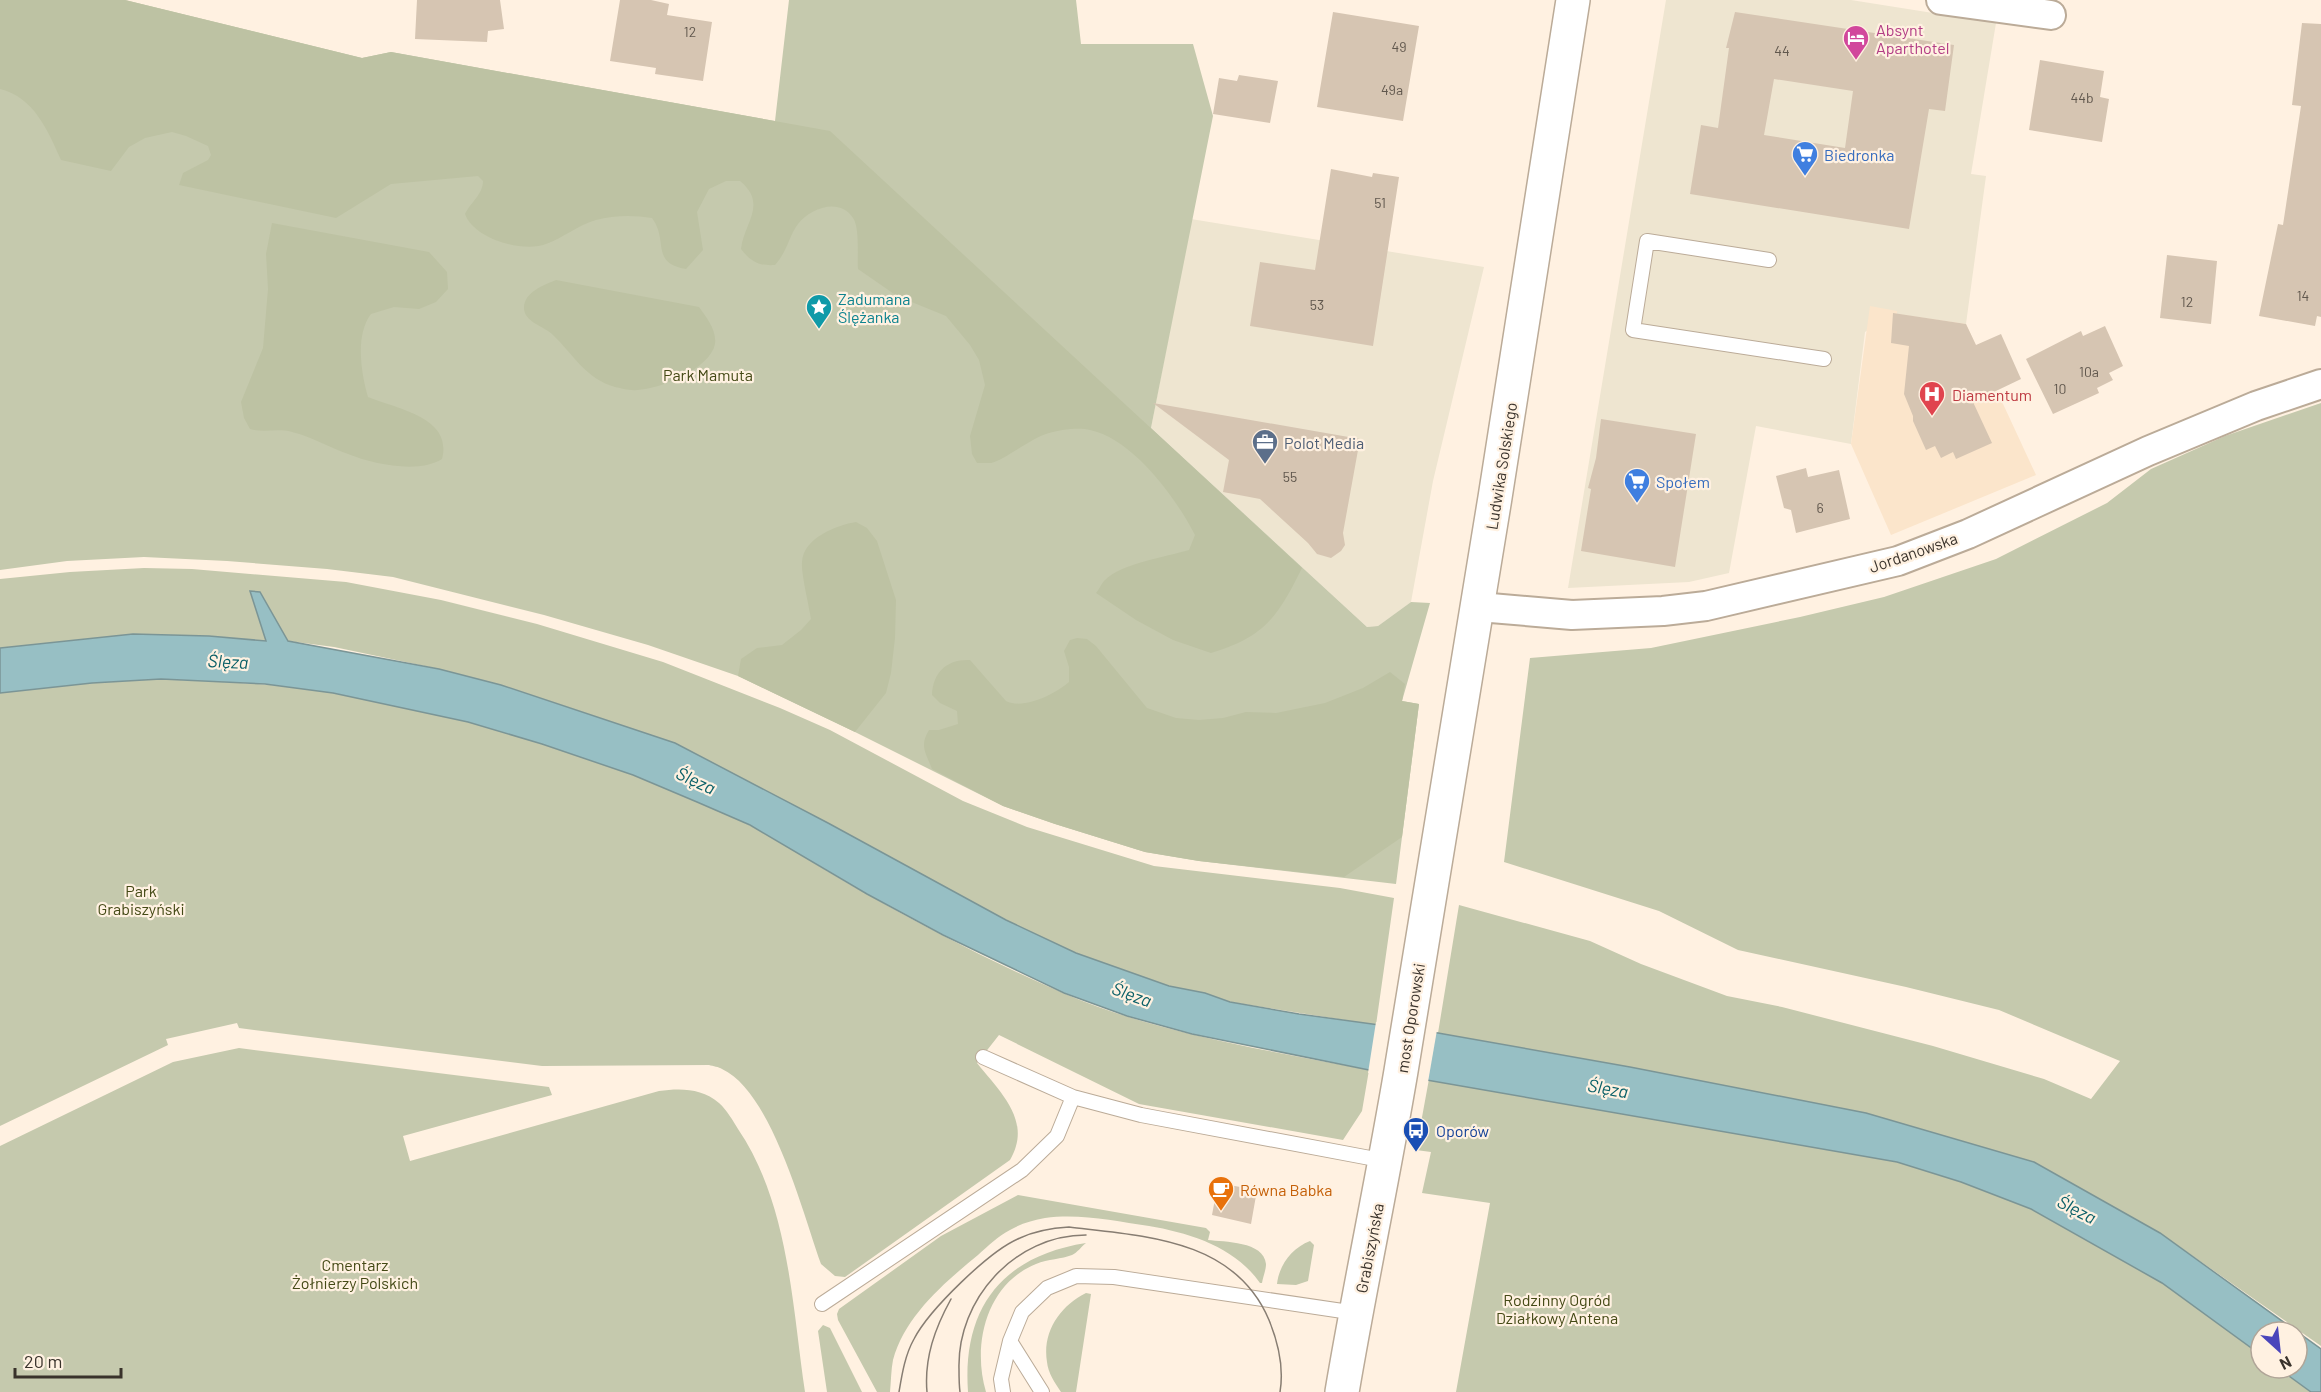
<svg xmlns="http://www.w3.org/2000/svg" width="2321" height="1392" font-family="Barlow,sans-serif">
  <style>
    .commercial { fill: #eee5d0 }
    .built { fill: #fbe5cb }
    .green { fill: #c5c9ad }
    .forest { fill: #bdc2a3 }
    .water { fill: #97bfc4; stroke: #7b9596; stroke-width: 1.5 }
    .pier { fill: #fff1e1 }
    .building { fill: #d6c5b2; fill-rule: evenodd }
    .lines { fill: none; stroke-linecap: round; stroke-linejoin: round }
    .service-casing { stroke: #bbab98; stroke-width: 16 }
    .minor-casing { stroke: #bbab98; stroke-width: 32 }
    .secondary-casing { stroke: #bbab98; stroke-width: 36 }
    .service { stroke: #fff; stroke-width: 14 }
    .minor { stroke: #fff; stroke-width: 28 }
    .secondary { stroke: #fff; stroke-width: 33 }
    .tram { stroke: #877d72; stroke-width: 1.5 }
    .labels { text-anchor: middle; dominant-baseline: central; stroke-width: 4.5; stroke-linejoin: round; paint-order: stroke }
    .number-label { font-size: 14px; fill: #60574d }
    .hotel-label { font-size: 16px; fill: #b23c85; stroke: #fff1e1; text-anchor: start }
    .shop-label { font-size: 16px; fill: #366cbe; stroke: #fff1e1; text-anchor: start }
    .culture-label { font-size: 16px; fill: #0d838f; stroke: #fff1e1; text-anchor: start }
    .park-label { font-size: 16px; fill: #444915; stroke: #fff1e1 }
    .health-label { font-size: 16px; fill: #be3a42; stroke: #fff1e1; text-anchor: start }
    .service-label { font-size: 16px; fill: #4e5e75; stroke: #fff1e1; text-anchor: start }
    .street-label { font-size: 16px; fill: #39322b; stroke: #fff1e1 }
    .transit-label { font-size: 16px; fill: #164399; stroke: #fff1e1; text-anchor: start }
    .food-label { font-size: 16px; fill: #c56008; stroke: #fff1e1; text-anchor: start }
    .water-label { font-size: 18px; font-style: italic; fill: #0b6068; stroke: #fff1e1 }
  </style>
  <rect width="100%" height="100%" fill="#fff1e1"/>
  <path class="commercial" d="M 1666,0 L 1851,0 L 1996,23 L 1971,174 L 1986,176 L 1966,324 L 1896,314 L 1897,311 L 1865,332 L 1851,444 L 1756,426 L 1729,573 L 1689,582 L 1568,588 Z
    M 1191,219 L 1484,267 L 1433,481 L 1411,602 L 1378,626 L 1367,627 L 1151,428 Z"/>
  <path class="built" d="M 1870,306 L 1897,311 L 1897,314 L 1966,324 L 2036,475 L 1891,535 L 1851,444 Z"/>
  <path class="green" d="M 0,0 L 125,0 L 362,58 L 391,52 L 775,121 L 789,0 L 1076,0 L 1081,44 L 1193,44 L 1213,116 L 1151,428 L 1367,627 L 1378,626 L 1411,602 L 1430,603 L 1402,701 L 1419,704 L 1396,884 L 1199,861 L 1145,852 L 1055,824 L 1003,806 L 855,732 L 738,676 L 648,645 L 544,615 L 393,577 L 327,569 L 227,561 L 144,557 L 67,561 L 0,570 Z
    M 2321,403 L 2321,1346 L 2160,1233 L 2034,1162 L 1630,1067 L 1438,1033 L 1459,905 L 1590,941 L 1641,964 L 1727,996 L 1782,1007 L 1933,1046 L 2044,1079 L 2091,1099 L 2120,1061 L 1999,1010 L 1906,987 L 1738,950 L 1659,911 L 1504,862 L 1530,658 L 1651,648 L 1800,617 L 1884,597 L 1996,559 L 2107,503 L 2151,469 L 2225,436 Z
    M 144,568 L 192,569 L 346,582 L 441,600 L 537,624 L 663,662 L 780,708 L 830,730 L 963,801 L 1027,827 L 1154,866 L 1340,888 L 1394,898 L 1376,1025 L 1230,1002 L 1205,993 L 1169,986 L 1076,953 L 1006,920 L 675,743 L 501,685 L 439,669 L 334,647 L 288,641 L 260,592 L 250,591 L 266,641 L 209,636 L 133,634 L 0,648 L 0,579 L 70,572 Z
    M 161,679 C 219,682 277,683 334,693 C 419,706 502,730 584,758 C 640,777 698,798 751,826 C 790,847 828,873 867,894 C 930,930 996,964 1063,993 C 1159,1034 1266,1050 1369,1070 L 1362,1111 L 1343,1140 L 1139,1104 L 999,1035 L 977,1063 C 1000,1092 1033,1121 1010,1160 L 845,1277 L 835,1276 L 821,1264 C 803,1214 772,1092 722,1069 C 719,1067 713,1066 709,1065 L 542,1066 L 239,1028 L 237,1023 L 166,1039 L 168,1045 L 0,1126 L 0,693 L 92,683 Z
    M 239,1048 L 549,1087 L 552,1095 L 403,1136 L 410,1161 L 659,1091 C 680,1088 702,1088 719,1103 C 727,1110 733,1121 738,1129 C 789,1204 792,1305 805,1392 L 0,1392 L 0,1146 L 173,1062 Z
    M 1429,1079 L 1897,1162 L 1961,1182 L 2031,1209 L 2162,1283 L 2261,1355 L 2261,1368 L 2279,1368 L 2312,1392 L 1456,1392 L 1490,1203 L 1422,1193 L 1431,1152 L 1416,1150 Z
    M 1018,1195 L 1206,1228 L 1210,1232 L 1208,1240 C 1224,1242 1264,1241 1266,1264 C 1266,1270 1263,1277 1262,1283 L 1260,1283 C 1235,1247 1190,1233 1149,1226 C 1115,1221 1079,1213 1045,1218 C 1033,1220 1020,1224 1010,1230 C 998,1236 988,1246 978,1255 C 944,1283 905,1316 893,1360 C 891,1370 891,1382 890,1392 L 877,1392 L 838,1320 L 837,1314 L 839,1309 L 941,1236 Z
    M 1310,1241 L 1314,1245 L 1308,1281 L 1296,1285 L 1277,1284 C 1279,1265 1292,1248 1310,1241 Z
    M 1086,1243 C 1082,1246 1077,1253 1072,1255 C 1062,1259 1048,1259 1036,1264 C 986,1284 972,1345 986,1392 L 968,1392 C 962,1307 1003,1256 1086,1243 Z
    M 1086,1293 L 1091,1294 L 1076,1392 L 1061,1392 C 1055,1383 1048,1373 1047,1362 C 1042,1332 1060,1306 1086,1293 Z
    M 823,1325 L 830,1328 L 862,1392 L 827,1392 L 818,1331 Z"/>
  <path class="forest" d="M 0,0 L 125,0 L 362,58 L 391,52 L 830,131 L 1302,568 C 1278,616 1266,636 1211,653 L 1173,640 L 1136,620 L 1096,593 C 1099,590 1101,584 1104,581 C 1121,563 1166,557 1189,550 L 1195,535 C 1176,498 1133,439 1090,430 C 1079,427 1059,430 1049,433 C 1031,438 1006,459 991,463 C 987,463 982,463 977,463 L 972,454 L 970,436 L 985,385 L 979,360 L 970,345 L 946,316 L 897,296 L 858,269 C 857,257 860,228 853,218 C 840,197 810,208 798,224 C 788,238 788,250 775,265 C 759,266 751,262 741,249 C 744,223 768,204 740,181 L 726,181 L 709,189 L 697,212 L 703,250 L 686,269 C 650,263 669,241 652,218 C 634,215 614,215 596,220 C 578,225 563,238 546,244 C 523,253 474,239 465,214 C 471,202 483,194 483,181 L 478,176 L 391,184 L 336,218 L 179,185 L 183,173 L 208,160 L 211,155 L 208,146 L 186,136 L 172,132 L 145,138 L 129,147 L 111,171 L 61,160 C 48,131 34,97 0,89 Z
    M 272,223 L 429,252 L 447,272 L 448,289 L 436,302 L 419,309 L 394,307 L 371,314 C 355,335 361,373 368,397 C 397,409 453,417 442,459 C 418,474 373,464 348,454 C 328,447 312,437 292,432 C 278,428 264,433 250,429 L 244,418 L 241,402 L 263,348 L 268,289 L 266,254 Z
    M 556,280 L 699,307 C 706,317 717,330 715,344 C 710,369 660,389 637,390 C 630,391 621,388 615,387 C 586,379 573,354 553,335 C 544,326 524,322 524,308 C 524,292 544,285 556,280 Z
    M 856,522 L 867,528 L 877,541 L 896,600 L 895,638 L 891,673 L 886,693 L 855,732 L 738,676 L 741,659 L 757,648 L 782,645 L 801,630 L 811,619 C 809,605 801,574 802,562 C 803,538 837,525 856,522 Z
    M 1077,638 L 1087,639 L 1096,646 L 1147,708 L 1176,718 L 1199,720 L 1223,718 L 1246,712 L 1276,713 L 1325,703 L 1363,688 L 1390,672 L 1405,684 L 1402,701 L 1419,704 L 1402,837 L 1344,877 L 1199,861 L 1145,852 L 1055,824 L 1003,806 L 932,769 C 926,753 919,746 929,730 L 939,730 L 958,724 L 957,711 L 940,703 L 932,695 C 933,672 947,659 970,660 L 1006,701 C 1024,710 1055,694 1069,682 L 1069,667 L 1064,651 L 1070,640 Z"/>
  <path class="water" d="M 250,591 L 260,592 L 288,641 L 439,669 L 501,685 L 675,743 L 828,823 L 1006,920 L 1076,953 L 1169,986 L 1205,993 L 1230,1002 L 1299,1014 L 1438,1033 L 1630,1067 L 1866,1113 L 2034,1162 L 2160,1233 L 2321,1349 L 2321,1392 L 2311,1392 L 2278,1368 L 2297,1368 L 2297,1332 L 2261,1332 L 2261,1355 L 2162,1283 L 2031,1209 L 1961,1182 L 1897,1162 L 1369,1070 L 1192,1034 L 1127,1016 L 1064,993 L 943,935 L 867,894 L 750,825 L 697,802 L 633,775 L 542,744 L 468,722 L 333,693 L 265,684 L 161,679 L 92,683 L 0,693 L 0,648 L 133,634 L 209,636 L 266,641 Z"/>
  <path class="pier" d="M 1376,1022 L 1437,1030 L 1428,1082 L 1368,1073 Z"/>
  <path class="building" d="M 417,0 L 500,0 L 504,29 L 488,31 L 487,42 L 415,39 Z
    M 620,0 L 651,0 L 669,4 L 667,15 L 712,22 L 703,81 L 655,74 L 656,68 L 610,61 Z
    M 1333,12 L 1419,26 L 1403,121 L 1317,107 Z
    M 1735,12 L 1954,45 L 1945,111 L 1929,109 L 1909,229 L 1690,194 L 1701,125 L 1718,128 L 1729,48 L 1726,48 ZM 1774,79 L 1853,91 L 1845,148 L 1764,135 Z
    M 2302,23 L 2321,24 L 2321,317 L 2317,316 L 2315,326 L 2259,316 L 2278,224 L 2283,225 L 2301,106 L 2292,105 Z
    M 2040,60 L 2104,71 L 2100,97 L 2109,99 L 2102,142 L 2029,130 Z
    M 1239,75 L 1278,81 L 1270,123 L 1213,114 L 1219,78 L 1237,81 Z
    M 1331,169 L 1372,177 L 1373,173 L 1399,177 L 1373,346 L 1250,326 L 1260,262 L 1315,270 Z
    M 2167,255 L 2217,261 L 2211,324 L 2160,318 Z
    M 1893,313 L 1966,324 L 1976,345 L 2001,334 L 2021,379 L 1973,402 L 1992,443 L 1956,459 L 1953,452 L 1941,458 L 1935,446 L 1926,450 L 1913,421 L 1913,416 L 1904,394 L 1909,346 L 1891,343 Z
    M 2105,326 L 2123,366 L 2109,373 L 2113,380 L 2097,388 L 2099,393 L 2053,414 L 2026,359 L 2081,331 L 2083,336 Z
    M 1153,403 L 1360,439 L 1343,533 L 1345,545 L 1341,551 L 1331,558 L 1317,554 L 1308,543 L 1260,499 L 1223,492 L 1229,460 Z
    M 1601,419 L 1696,434 L 1675,567 L 1581,551 L 1591,489 L 1588,488 L 1596,458 Z
    M 1806,468 L 1808,477 L 1839,470 L 1850,519 L 1796,533 L 1791,510 L 1784,508 L 1776,476 Z
    M 1218,1183 L 1257,1190 L 1251,1224 L 1212,1215 Z"/>
  <g class="lines">
    <g class="service-casing">
      <path id="service" d="M 1769,260 L 1647,241 L 1633,330 L 1824,359
        M 983,1057 L 1073,1097 L 1141,1115 L 1386,1161
        M 822,1304 L 1022,1170 L 1057,1136 L 1073,1097
        M 1010,1341 L 1042,1392
        M 1003,1392 L 1001,1379 L 1010,1341 L 1022,1312 L 1047,1288 L 1076,1276 L 1114,1277 L 1356,1313"/>
    </g>
    <g class="minor-casing">
      <path id="minor" d="M 1941,0 L 2051,15
        M 1479,607 L 1572,615 L 1663,611 L 1706,606 L 1898,561 L 1968,534 L 2148,451 L 2256,406 L 2321,384"/>
    </g>
    <g class="secondary-casing">
      <path id="secondary" d="M 1342,1392 C 1360,1285 1383,1178 1401,1071 C 1461,715 1518,357 1573,0"/>
    </g>
    <use href="#service" class="service"/>
    <use href="#minor" class="minor"/>
    <use href="#secondary" class="secondary"/>
    <path class="tram" d="M 899,1392 C 902,1374 905,1355 914,1339 C 929,1310 990,1250 1020,1238 C 1035,1231 1052,1228 1069,1227 C 1145,1236 1235,1239 1269,1320 C 1278,1342 1284,1368 1280,1392
      M 927,1392 C 924,1358 935,1328 951,1299
      M 960,1392 C 959,1385 959,1377 959,1369 C 957,1299 1015,1235 1086,1235"/>
  </g>
  <defs>
    <g id="hotel-pin" transform="scale(1.35)"><path d="M0 17L-7.5 6A9.5 9.5 0 1 1 7.5 6Z" fill="#d1479c" stroke="#fff1e1"/><path d="M-6-4.5h1.5V1H6V5H4.5V3h-9V5H-6ZM-4 0a1.8 1.8 0 1 1 3.6 0ZM.5 0V-2.5h3Q6-2.5 6 0Z" fill="#fff"/></g>
    <g id="supermarket-pin" transform="scale(1.35)"><path d="M0 17L-7.5 6A9.5 9.5 0 1 1 7.5 6Z" fill="#3f7fe0" stroke="#fff1e1"/><path d="M-6-5.5h2.5l.6 2H6L4.5 2H-2.5L-4.4-4H-6ZM-1.5 3.2a1.3 1.3 0 1 0 .1 0ZM3 3.2a1.3 1.3 0 1 0 .1 0Z" fill="#fff"/></g>
    <g id="sight-pin" transform="scale(1.35)"><path d="M0 17L-7.5 6A9.5 9.5 0 1 1 7.5 6Z" fill="#0f9aa8" stroke="#fff1e1"/><path d="M0-6L1.8-2.2L6-1.7L2.9 1.2L3.7 5.4L0 3.3L-3.7 5.4L-2.9 1.2L-6-1.7L-1.8-2.2Z" fill="#fff"/></g>
    <g id="hospital-pin" transform="scale(1.35)"><path d="M0 17L-7.5 6A9.5 9.5 0 1 1 7.5 6Z" fill="#e0444e" stroke="#fff1e1"/><path d="M-5-5h3v3.5h4V-5h3V5h-3V1.5h-4V5h-3Z" fill="#fff"/></g>
    <g id="office-pin" transform="scale(1.35)"><path d="M0 17L-7.5 6A9.5 9.5 0 1 1 7.5 6Z" fill="#5c6f8a" stroke="#fff1e1"/><path d="M-6-3h4V-5.5h4V-3h4V5H-6ZM-1-4.5V-3h2v-1.5ZM-6 0V1H6V0Z" fill="#fff"/></g>
    <g id="bus-pin" transform="scale(1.35)"><path d="M0 17L-7.5 6A9.5 9.5 0 1 1 7.5 6Z" fill="#1a4fb4" stroke="#fff1e1"/><path d="M-5-6H5V4H4V6H2V4H-2V6H-4V4H-5ZM-3.5-4V0h7V-4ZM-3.5 1.2v1.5H-2V1.2ZM2 1.2v1.5H3.5V1.2Z" fill="#fff"/></g>
    <g id="cafe-pin" transform="scale(1.35)"><path d="M0 17L-7.5 6A9.5 9.5 0 1 1 7.5 6Z" fill="#e8710a" stroke="#fff1e1"/><path d="M-5.5-4.5H6V0H3Q3 3.5 0 3.5H-2.5Q-5.5 3.5-5.5 0ZM3-3.2v2h1.7v-2ZM-6 4.5H4V6H-6Z" fill="#fff"/></g>
  </defs>
  <g fill-rule="evenodd">
    <use href="#hotel-pin" x="1856" y="38"/>
    <use href="#supermarket-pin" x="1805" y="154"/>
    <use href="#sight-pin" x="819" y="307"/>
    <use href="#hospital-pin" x="1932" y="394"/>
    <use href="#office-pin" x="1265" y="442"/>
    <use href="#supermarket-pin" x="1637" y="481"/>
    <use href="#bus-pin" x="1416" y="1130"/>
    <use href="#cafe-pin" x="1221" y="1189"/>
  </g>
  <g class="labels">
    <g class="number-label">
      <text x="690" y="31">12</text>
      <text x="1399" y="46">49</text>
      <text x="1782" y="50">44</text>
      <text x="1392" y="89">49a</text>
      <text x="2082" y="97">44b</text>
      <text x="1380" y="202">51</text>
      <text x="2303" y="295">14</text>
      <text x="2187" y="301">12</text>
      <text x="1317" y="304">53</text>
      <text x="2089" y="371">10a</text>
      <text x="2060" y="388">10</text>
      <text x="1290" y="476">55</text>
      <text x="1820" y="507">6</text>
    </g>
    <g class="hotel-label">
      <text x="1876" y="29">Absynt<tspan x="1876" dy="18">Aparthotel</tspan></text>
    </g>
    <g class="shop-label">
      <text x="1824" y="154">Biedronka</text>
      <text x="1656" y="481">Społem</text>
    </g>
    <g class="culture-label">
      <text x="838" y="298">Zadumana<tspan x="838" dy="18">Ślężanka</tspan></text>
    </g>
    <g class="park-label">
      <text x="708" y="374">Park Mamuta</text>
      <text x="141" y="890">Park<tspan x="141" dy="18">Grabiszyński</tspan></text>
      <text x="355" y="1264">Cmentarz<tspan x="355" dy="18">Żołnierzy Polskich</tspan></text>
      <text x="1557" y="1299">Rodzinny Ogród<tspan x="1557" dy="18">Działkowy Antena</tspan></text>
    </g>
    <g class="health-label">
      <text x="1952" y="394">Diamentum</text>
    </g>
    <g class="service-label">
      <text x="1284" y="442">Polot Media</text>
    </g>
    <g class="street-label">
      <text transform="translate(1501 466) rotate(-81)">Ludwika Solskiego</text>
      <text transform="translate(1913 552) rotate(-19)">Jordanowska</text>
      <text transform="translate(1410 1018) rotate(-81)">most Oporowski</text>
      <text transform="translate(1369 1248) rotate(-79)">Grabiszyńska</text>
    </g>
    <g class="transit-label">
      <text x="1436" y="1130">Oporów</text>
    </g>
    <g class="food-label">
      <text x="1240" y="1189">Równa Babka</text>
    </g>
    <g class="water-label">
      <text transform="translate(228 661) rotate(3)">Ślęza</text>
      <text transform="translate(696 780) rotate(25)">Ślęza</text>
      <text transform="translate(1132 994) rotate(20)">Ślęza</text>
      <text transform="translate(1608 1088) rotate(10)">Ślęza</text>
      <text transform="translate(2077 1209) rotate(27)">Ślęza</text>
    </g>
  </g>
  <g transform="translate(2279 1350) rotate(153)"><circle r="28" fill="#fff1e1" stroke="#b0a598" stroke-width="1.5"/>
  <path d="M0-4.5L10 22L0 15L-10 22Z" fill="#4a45bb"/>
  <text y="-9" font-size="16" font-weight="bold" text-anchor="middle" fill="#39322b">N</text>
  </g>
  <path d="M15 1368v9h106v-9" fill="none" stroke="#39322b" stroke-width="3"/>
  <text x="24" y="1368" font-size="18" fill="#39322b" stroke="#fff1e1" stroke-width="4.5" paint-order="stroke">20 m</text>
</svg>
